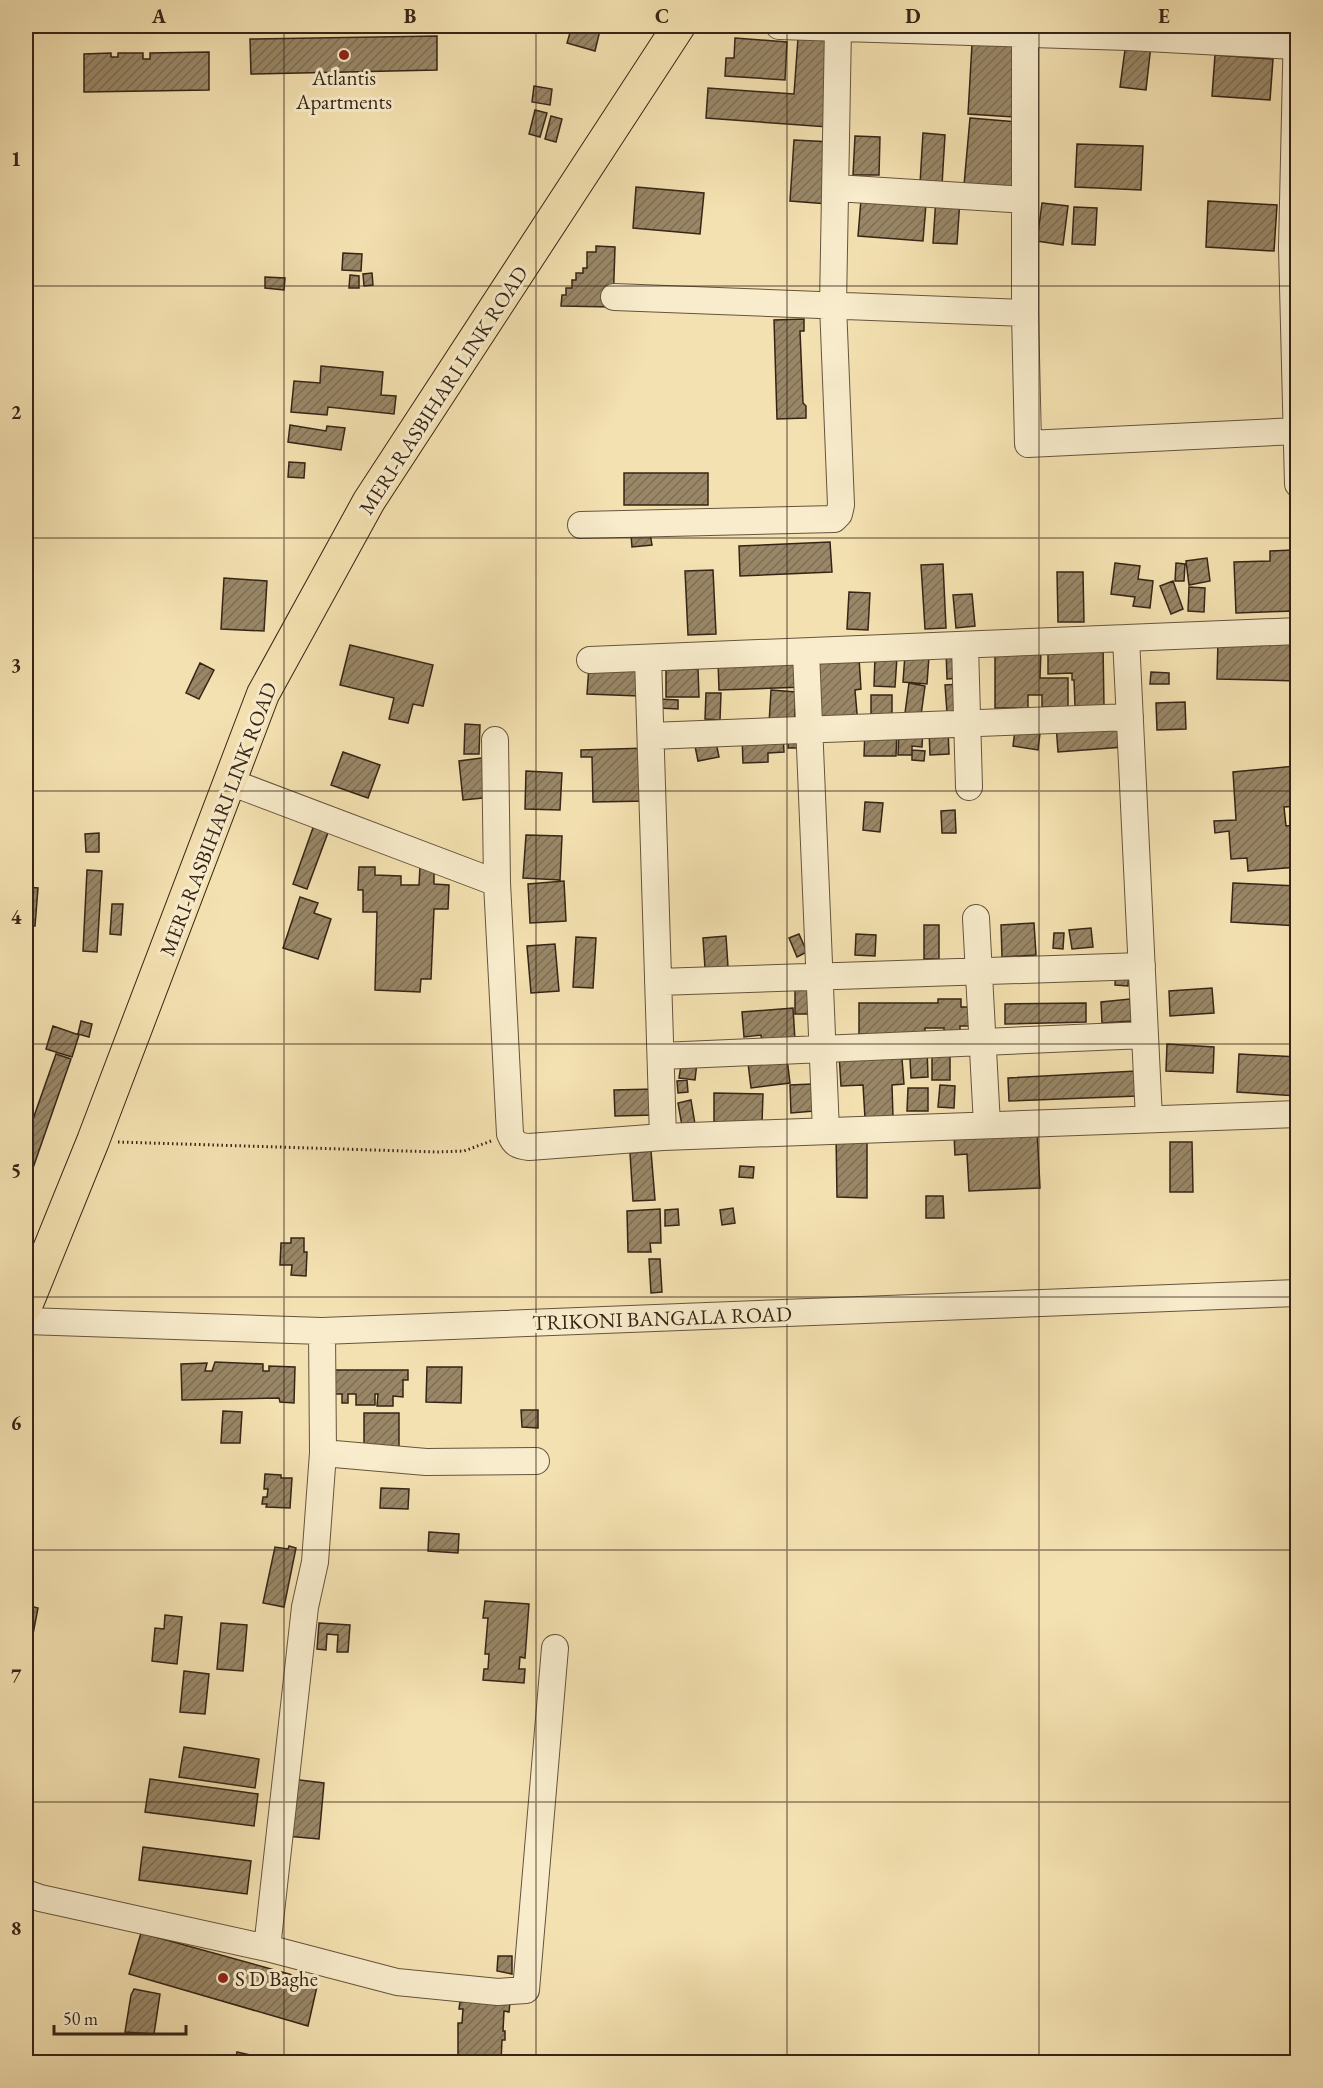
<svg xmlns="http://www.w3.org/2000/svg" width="1323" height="2088" font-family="'EB Garamond',serif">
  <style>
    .building { fill: url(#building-hatch); stroke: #362516; stroke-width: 1.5 }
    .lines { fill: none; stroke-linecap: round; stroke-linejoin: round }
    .minor-casing { stroke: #66543d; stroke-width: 28 }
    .major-casing { stroke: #362516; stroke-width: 34 }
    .path { stroke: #362516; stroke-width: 3; stroke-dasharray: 1.5 3; stroke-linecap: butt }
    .minor { stroke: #f8eccc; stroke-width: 26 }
    .major { stroke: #f4e1b1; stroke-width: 32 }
    .grid { fill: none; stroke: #362516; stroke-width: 1.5; stroke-opacity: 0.55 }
    .poi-dot { fill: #8f2418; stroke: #f8eccc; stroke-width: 2 }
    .labels { text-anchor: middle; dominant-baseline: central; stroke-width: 6; stroke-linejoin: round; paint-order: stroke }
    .poi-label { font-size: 21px; fill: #362516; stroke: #f8eccc }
    .street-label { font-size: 21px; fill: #362516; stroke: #f8eccc }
    .neatline { fill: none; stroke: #362516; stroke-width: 2 }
    .grid-label { font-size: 20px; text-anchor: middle; font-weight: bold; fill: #362516 }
  </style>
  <defs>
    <pattern id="building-hatch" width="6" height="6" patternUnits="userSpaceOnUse" patternTransform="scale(1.5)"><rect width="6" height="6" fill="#998767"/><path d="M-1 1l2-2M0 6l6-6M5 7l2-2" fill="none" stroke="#7e6e54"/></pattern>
  </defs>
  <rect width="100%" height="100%" fill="#f4e1b1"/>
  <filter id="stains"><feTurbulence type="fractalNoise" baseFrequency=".00333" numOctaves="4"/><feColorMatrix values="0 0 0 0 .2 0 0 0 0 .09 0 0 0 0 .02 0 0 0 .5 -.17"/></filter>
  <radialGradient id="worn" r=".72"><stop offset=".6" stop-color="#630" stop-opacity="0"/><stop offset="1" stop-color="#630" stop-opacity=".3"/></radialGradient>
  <path class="building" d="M 426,26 L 432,26 L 432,33 L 427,33 Z
    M 572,26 L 601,26 L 595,51 L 567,43 Z
    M 437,36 L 437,70 L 251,74 L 250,39 Z
    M 735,38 L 787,42 L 785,80 L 725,76 L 726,58 L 734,58 Z
    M 798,38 L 834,41 L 828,127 L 706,118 L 708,88 L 794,94 Z
    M 1126,42 L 1151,45 L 1146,90 L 1120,87 Z
    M 972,44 L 1021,47 L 1014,117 L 968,114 Z
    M 209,52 L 209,90 L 84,92 L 84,54 L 111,53 L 111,57 L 118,57 L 118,53 L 143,53 L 143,59 L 150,59 L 150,53 Z
    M 1215,55 L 1273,59 L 1270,100 L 1212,96 Z
    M 534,86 L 552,89 L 550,105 L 532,102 Z
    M 535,110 L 547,113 L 540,137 L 529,134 Z
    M 551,116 L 562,119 L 556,142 L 545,139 Z
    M 970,118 L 1019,122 L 1013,189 L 964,185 Z
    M 923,133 L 945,135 L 942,185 L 920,184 Z
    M 855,136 L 880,137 L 879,175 L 853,175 Z
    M 794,140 L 832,142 L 828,204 L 790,201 Z
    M 1077,144 L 1143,146 L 1141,190 L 1075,187 Z
    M 636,187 L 704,193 L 700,234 L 633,228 Z
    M 936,197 L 960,199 L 957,244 L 933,243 Z
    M 861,199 L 926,204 L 923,241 L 858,236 Z
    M 1208,201 L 1277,205 L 1274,251 L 1206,247 Z
    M 1042,203 L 1068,206 L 1063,245 L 1037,241 Z
    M 1074,207 L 1097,208 L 1095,245 L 1072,244 Z
    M 596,246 L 615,247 L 613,307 L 561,306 L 562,295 L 566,295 L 566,288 L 572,288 L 572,280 L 576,280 L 576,273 L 583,273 L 583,268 L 587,268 L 587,252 L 596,252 Z
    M 343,253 L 362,254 L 361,271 L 342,270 Z
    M 372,273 L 373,285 L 364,286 L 363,274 Z
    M 350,275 L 359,276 L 359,288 L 349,288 Z
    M 265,277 L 285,278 L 284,290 L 265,288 Z
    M 804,319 L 804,331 L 800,331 L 803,403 L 806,406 L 806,418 L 777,419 L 774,320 Z
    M 321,366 L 383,372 L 381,395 L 396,396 L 394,414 L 328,407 L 327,415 L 291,412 L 294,381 L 320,383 Z
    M 290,425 L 326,431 L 327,426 L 345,428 L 341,450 L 288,442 Z
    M 289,462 L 305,463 L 304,478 L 288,477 Z
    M 624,473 L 708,473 L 708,505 L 624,505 Z
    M 650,533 L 652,545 L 632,547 L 631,535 Z
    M 830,542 L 832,572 L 740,576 L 739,546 Z
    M 1293,550 L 1296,611 L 1236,613 L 1234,562 L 1270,561 L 1270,551 Z
    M 1207,558 L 1210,581 L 1189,585 L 1186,561 Z
    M 1115,563 L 1140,566 L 1138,579 L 1153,581 L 1150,608 L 1133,606 L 1135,597 L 1111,594 Z
    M 1176,563 L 1185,564 L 1184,581 L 1175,581 Z
    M 943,564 L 946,628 L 925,629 L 921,565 Z
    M 713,570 L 716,634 L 688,635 L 685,571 Z
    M 1057,572 L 1083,572 L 1084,622 L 1058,622 Z
    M 224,578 L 267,581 L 264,631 L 221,629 Z
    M 1173,581 L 1183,609 L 1171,614 L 1160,586 Z
    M 1189,587 L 1205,588 L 1204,612 L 1188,611 Z
    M 849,592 L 870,593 L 868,630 L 847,629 Z
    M 972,594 L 975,626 L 956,628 L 953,595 Z
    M 1218,640 L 1298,643 L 1298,681 L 1217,679 Z
    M 350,645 L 433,665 L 423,706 L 413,704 L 408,723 L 389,719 L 394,698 L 340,685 Z
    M 1048,645 L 1103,645 L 1104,706 L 1075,706 L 1074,680 L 1072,680 L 1072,673 L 1048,674 Z
    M 963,649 L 963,678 L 947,679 L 946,650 Z
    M 995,650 L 1041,650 L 1040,678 L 1068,678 L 1068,707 L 1042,707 L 1042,695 L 1028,695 L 1028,708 L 995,708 Z
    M 905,654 L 929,656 L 927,684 L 903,682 Z
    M 875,656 L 897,657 L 895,687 L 874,686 Z
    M 804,658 L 805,687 L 719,690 L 718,660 Z
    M 859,658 L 861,689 L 855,690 L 858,725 L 820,728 L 817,661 Z
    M 200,663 L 214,670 L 199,699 L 186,693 Z
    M 589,666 L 641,669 L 639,696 L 587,694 Z
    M 698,669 L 699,697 L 666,697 L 666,670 Z
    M 1151,672 L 1169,673 L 1169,684 L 1150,684 Z
    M 909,683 L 925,686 L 921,715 L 905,713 Z
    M 962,684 L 963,712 L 947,713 L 945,685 Z
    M 771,690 L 796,692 L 794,726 L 769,724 Z
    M 706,693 L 721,693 L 720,720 L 705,719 Z
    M 871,695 L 892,695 L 892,718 L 871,718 Z
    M 660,699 L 678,700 L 678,709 L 659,708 Z
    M 1185,702 L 1186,729 L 1157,730 L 1156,703 Z
    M 1122,721 L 1124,747 L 1058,752 L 1056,724 Z
    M 1016,722 L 1041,725 L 1038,750 L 1013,746 Z
    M 465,724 L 480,725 L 479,754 L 464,754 Z
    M 923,728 L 922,747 L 912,746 L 912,755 L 898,755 L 899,730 Z
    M 948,729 L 949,754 L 930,755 L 929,730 Z
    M 865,730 L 897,731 L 896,756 L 864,756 Z
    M 783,733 L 784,752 L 768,753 L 768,762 L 743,763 L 742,736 Z
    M 715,737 L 719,757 L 698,761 L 694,741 Z
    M 789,737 L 803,737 L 803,748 L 788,748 Z
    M 648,748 L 649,801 L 593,802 L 592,757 L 581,757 L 581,750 Z
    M 912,750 L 925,751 L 924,761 L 912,760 Z
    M 343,752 L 380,765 L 368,798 L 331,785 Z
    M 489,757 L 493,797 L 463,800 L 459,761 Z
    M 1295,766 L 1298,806 L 1284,807 L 1286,826 L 1294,825 L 1297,867 L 1248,871 L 1247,858 L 1231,859 L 1229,831 L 1215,833 L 1214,821 L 1236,820 L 1233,772 Z
    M 526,771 L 562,773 L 560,810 L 525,809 Z
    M 865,802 L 883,803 L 880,832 L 863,830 Z
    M 955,810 L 956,833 L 942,833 L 941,811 Z
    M 314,825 L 329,830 L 307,889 L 293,884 Z
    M 99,833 L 99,852 L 86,852 L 85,834 Z
    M 526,835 L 562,836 L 560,880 L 523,878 Z
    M 420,866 L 434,866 L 434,884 L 449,885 L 448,909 L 434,909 L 431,979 L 421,979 L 420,992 L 375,990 L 377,912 L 363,912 L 363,890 L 358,890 L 359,867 L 375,867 L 375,875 L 401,876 L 401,885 L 419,885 Z
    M 87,870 L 102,871 L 97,952 L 83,951 Z
    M 564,881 L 566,921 L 530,923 L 528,884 Z
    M 1233,883 L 1298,886 L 1298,926 L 1231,922 Z
    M 26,887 L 38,888 L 35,926 L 26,926 Z
    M 300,897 L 318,903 L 314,913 L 331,919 L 318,959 L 283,948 Z
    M 112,904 L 123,904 L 121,935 L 110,934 Z
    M 1034,923 L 1036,955 L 1002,957 L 1001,925 Z
    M 924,925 L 939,925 L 939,959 L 924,959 Z
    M 1091,928 L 1093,947 L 1072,949 L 1069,930 Z
    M 1054,933 L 1064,933 L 1063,949 L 1053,948 Z
    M 799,934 L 807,952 L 797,957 L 789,938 Z
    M 856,934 L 876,935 L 875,956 L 855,955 Z
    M 726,936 L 728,967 L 705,968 L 703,938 Z
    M 576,937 L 596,938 L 593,988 L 573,987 Z
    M 555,944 L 559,991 L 531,993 L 527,946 Z
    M 1116,967 L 1129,967 L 1128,986 L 1115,985 Z
    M 808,983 L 809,1014 L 795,1014 L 795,984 Z
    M 1212,988 L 1214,1013 L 1170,1016 L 1169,991 Z
    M 938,999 L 961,999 L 961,1007 L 971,1007 L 971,1026 L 960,1026 L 960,1035 L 944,1034 L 944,1028 L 925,1028 L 925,1034 L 859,1034 L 859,1003 L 938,1003 Z
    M 1130,999 L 1132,1021 L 1102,1023 L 1101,1002 Z
    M 1086,1003 L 1086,1022 L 1005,1024 L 1005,1004 Z
    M 793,1008 L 795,1040 L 762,1043 L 761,1035 L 744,1037 L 742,1012 Z
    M 81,1021 L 92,1024 L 89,1037 L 78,1034 Z
    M 53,1026 L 79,1035 L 72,1057 L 46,1049 Z
    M 1167,1044 L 1214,1047 L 1213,1073 L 1166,1071 Z
    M 927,1048 L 928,1077 L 911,1078 L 910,1059 L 902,1059 L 904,1084 L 892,1085 L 893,1117 L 865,1118 L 863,1085 L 841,1086 L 839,1053 Z
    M 932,1049 L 950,1049 L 950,1080 L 932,1080 Z
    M 56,1054 L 71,1059 L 26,1188 L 26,1139 Z
    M 1239,1054 L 1298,1057 L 1298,1096 L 1237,1092 Z
    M 787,1058 L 790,1083 L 751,1088 L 748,1063 Z
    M 682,1059 L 697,1062 L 695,1080 L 679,1078 Z
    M 1136,1071 L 1137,1096 L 1009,1101 L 1008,1078 Z
    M 687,1080 L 688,1092 L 678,1093 L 677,1081 Z
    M 812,1084 L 814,1111 L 791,1113 L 790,1085 Z
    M 940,1085 L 955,1086 L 954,1108 L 938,1107 Z
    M 908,1088 L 928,1088 L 928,1111 L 907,1111 Z
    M 655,1089 L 655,1115 L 615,1116 L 614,1090 Z
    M 714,1093 L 763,1094 L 762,1123 L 714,1122 Z
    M 691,1100 L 695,1124 L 682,1126 L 678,1103 Z
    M 1037,1129 L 1040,1188 L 969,1191 L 967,1154 L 955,1155 L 954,1134 Z
    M 836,1135 L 867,1135 L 867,1198 L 837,1197 Z
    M 1170,1142 L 1192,1142 L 1193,1192 L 1170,1192 Z
    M 651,1151 L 655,1200 L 633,1201 L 630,1153 Z
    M 740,1166 L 754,1167 L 753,1178 L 739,1177 Z
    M 926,1196 L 943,1196 L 944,1218 L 926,1218 Z
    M 733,1208 L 735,1223 L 722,1225 L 720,1210 Z
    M 660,1209 L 661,1243 L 650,1243 L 651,1252 L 628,1252 L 627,1211 Z
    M 678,1209 L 679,1225 L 665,1226 L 665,1210 Z
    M 291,1238 L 304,1238 L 304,1252 L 307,1252 L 306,1276 L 291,1275 L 292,1265 L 280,1265 L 281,1243 L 291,1243 Z
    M 649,1259 L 660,1259 L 662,1292 L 651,1293 Z
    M 215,1362 L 263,1364 L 263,1371 L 269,1371 L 269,1366 L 295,1367 L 294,1403 L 280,1402 L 279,1398 L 182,1400 L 181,1364 L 207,1363 L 205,1371 L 212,1371 Z
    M 427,1367 L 462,1367 L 461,1403 L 426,1402 Z
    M 330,1370 L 408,1370 L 408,1380 L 403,1380 L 403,1397 L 393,1396 L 393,1406 L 377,1406 L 378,1394 L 375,1394 L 375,1405 L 356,1405 L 356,1394 L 348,1394 L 348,1403 L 342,1403 L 342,1394 L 330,1394 Z
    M 521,1410 L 538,1410 L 538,1428 L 522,1427 Z
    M 223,1411 L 242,1412 L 240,1443 L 221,1443 Z
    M 364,1413 L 399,1413 L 399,1449 L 364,1448 Z
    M 265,1474 L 281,1475 L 281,1478 L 292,1478 L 290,1508 L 266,1507 L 267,1504 L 262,1504 L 263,1497 L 267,1497 L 268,1489 L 264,1489 Z
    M 381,1488 L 409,1489 L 408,1509 L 380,1508 Z
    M 429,1532 L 459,1534 L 458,1553 L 428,1551 Z
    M 289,1546 L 296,1548 L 284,1607 L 263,1603 L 275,1547 L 288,1549 Z
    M 485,1601 L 529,1604 L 525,1658 L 520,1657 L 519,1669 L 525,1669 L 524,1683 L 483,1680 L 484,1669 L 488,1669 L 489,1654 L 485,1654 L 488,1618 L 483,1618 Z
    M 26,1605 L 38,1608 L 28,1660 L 26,1660 Z
    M 165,1615 L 182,1617 L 177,1664 L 152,1661 L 155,1628 L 164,1629 Z
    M 221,1623 L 247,1625 L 243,1671 L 217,1669 Z
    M 319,1623 L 350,1625 L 348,1652 L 337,1652 L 338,1635 L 327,1634 L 326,1650 L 317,1649 Z
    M 184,1671 L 209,1674 L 205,1714 L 180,1712 Z
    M 184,1747 L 259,1759 L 255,1788 L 179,1777 Z
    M 150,1779 L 258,1794 L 254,1826 L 145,1812 Z
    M 291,1779 L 324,1783 L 319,1839 L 286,1836 Z
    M 143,1847 L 251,1861 L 247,1894 L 139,1880 Z
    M 141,1933 L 318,1982 L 308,2026 L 129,1974 Z
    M 498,1956 L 512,1956 L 512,1974 L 497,1971 Z
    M 134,1989 L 160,1994 L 154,2034 L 125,2032 L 131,1995 Z
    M 462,1999 L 510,2002 L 509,2012 L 504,2011 L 503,2031 L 505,2031 L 505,2040 L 502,2040 L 501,2062 L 453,2062 L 453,2056 L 458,2056 L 458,2023 L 462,2023 L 463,2009 L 459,2009 L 460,2002 L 462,2002 Z
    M 237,2052 L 255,2056 L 252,2062 L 235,2062 Z"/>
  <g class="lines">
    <g class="minor-casing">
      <path id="minor" d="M 779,26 L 1128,37 L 1296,46
        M 1025,26 L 1025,313 L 1028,444 L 1296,431
        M 1297,26 L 1292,247 L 1298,484
        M 836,188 L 1025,200
        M 614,297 L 1025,313
        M 581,525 L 834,519 L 839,514 L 841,505 L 833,305 L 838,27
        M 1126,638 L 1149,1119
        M 965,645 L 969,787
        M 806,652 L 826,1131
        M 648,658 L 663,1137
        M 590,660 L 1298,631
        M 651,736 L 1130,717
        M 495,740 L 497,883 L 510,1134 C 514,1144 518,1146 529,1147 L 663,1137 L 1298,1114
        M 230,782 L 497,883
        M 976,918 L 987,1125
        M 658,982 L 1142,966
        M 661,1056 L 1145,1035
        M 26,1321 L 322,1331 L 1298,1293
        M 323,1453 L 426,1462 L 536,1461
        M 26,1893 L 40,1898 L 267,1948 L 397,1982 L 498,1992 L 526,1990 L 555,1648
        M 267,1948 L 305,1607 L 315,1562 L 323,1453 L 322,1331"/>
    </g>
    <g class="major-casing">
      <path id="major" d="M 26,1306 L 93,1141 L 263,694 L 369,501 L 679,26"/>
    </g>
    <path class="path" d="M 118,1142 L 437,1152 L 464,1151 L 491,1141"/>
    <use href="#minor" class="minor"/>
    <use href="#major" class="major"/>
  </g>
  <path class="grid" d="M 284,26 L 284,2062M 536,26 L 536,2062M 787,26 L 787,2062M 1039,26 L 1039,2062M 26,286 L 1298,286M 26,538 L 1298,538M 26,791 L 1298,791M 26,1044 L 1298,1044M 26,1297 L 1298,1297M 26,1550 L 1298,1550M 26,1802 L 1298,1802"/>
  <g class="poi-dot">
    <circle cx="344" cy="55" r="6"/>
    <circle cx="223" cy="1978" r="6"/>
  </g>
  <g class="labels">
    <g class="poi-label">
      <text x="344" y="77">Atlantis<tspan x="344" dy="24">Apartments</tspan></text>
      <text x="235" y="1978" text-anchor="start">S D Baghe</text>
    </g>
    <g class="street-label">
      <text transform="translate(443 390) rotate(-57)">MERI-RASBIHARI LINK ROAD</text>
      <text transform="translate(218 819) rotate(-69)">MERI-RASBIHARI LINK ROAD</text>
      <text transform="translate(662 1318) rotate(-2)">TRIKONI BANGALA ROAD</text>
    </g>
  </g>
  <rect width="1323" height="2088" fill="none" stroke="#f4e1b1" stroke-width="66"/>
  <path d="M54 2025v9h132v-9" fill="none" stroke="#362516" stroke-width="3"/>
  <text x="63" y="2025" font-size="18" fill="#362516" stroke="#f8eccc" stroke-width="4.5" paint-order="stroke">50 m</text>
  <rect x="33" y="33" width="1257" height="2022" class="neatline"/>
  <g class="grid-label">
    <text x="159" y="23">A</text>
    <text x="410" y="23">B</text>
    <text x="662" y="23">C</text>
    <text x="913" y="23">D</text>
    <text x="1164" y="23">E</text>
    <text x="16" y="166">1</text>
    <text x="16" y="419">2</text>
    <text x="16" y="672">3</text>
    <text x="16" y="924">4</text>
    <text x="16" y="1177">5</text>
    <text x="16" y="1430">6</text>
    <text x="16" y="1683">7</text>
    <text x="16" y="1935">8</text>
  </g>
  <rect width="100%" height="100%" filter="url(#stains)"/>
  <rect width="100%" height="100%" fill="url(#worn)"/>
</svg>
